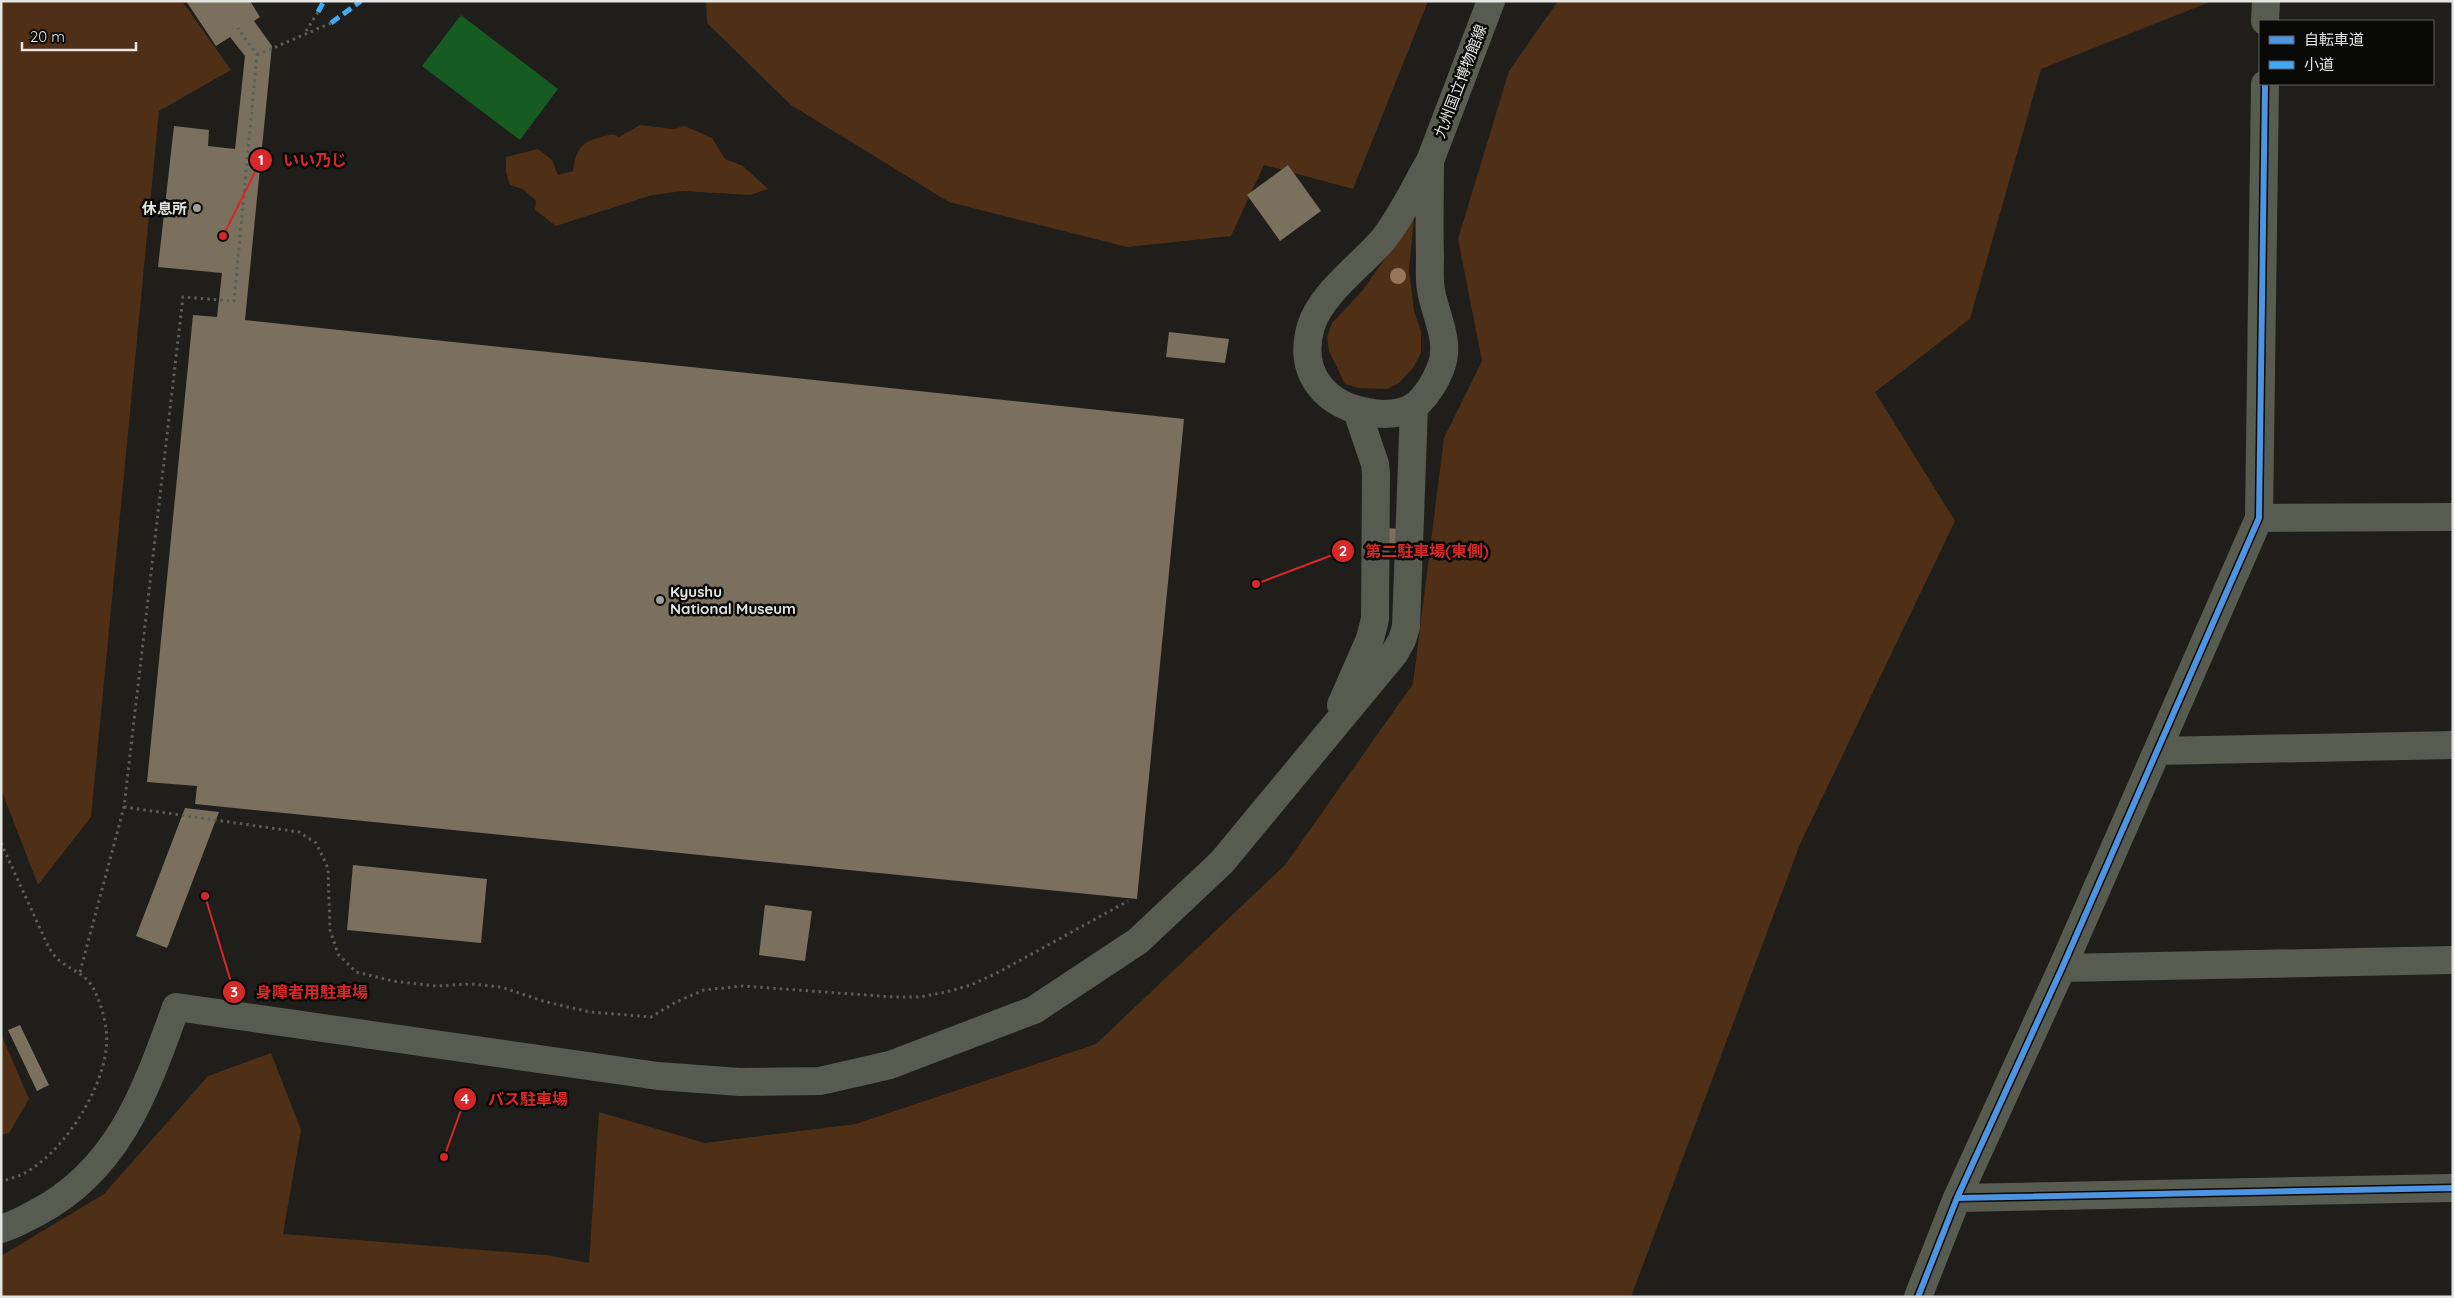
<svg xmlns="http://www.w3.org/2000/svg" width="2454" height="1298" font-family="Quicksand,'Noto Sans JP',sans-serif">
  <style>
    .green { fill: #4f2f16 }
    .water { fill: #165c22 }
    .building { fill: #7a705d }
    .lines { fill: none; stroke-linecap: round; stroke-linejoin: round }
    .path { stroke: #5a5d55; stroke-width: 3; stroke-dasharray: 2.5 4; stroke-linecap: butt }
    .minor { stroke: #575b50; stroke-width: 28 }
    .major { stroke: #585b50; stroke-width: 28 }
    .quiet { stroke: #3fa9f5; stroke-width: 5; stroke-dasharray: 10 5; stroke-linecap: butt }
    .cycleway-casing { stroke: #090907; stroke-width: 9 }
    .cycleway { stroke: #4d94e3; stroke-width: 6 }
    .tree { fill: #98765c }
    .poi-dot { fill: #a09f9b; stroke: #090907; stroke-width: 2 }
    .labels { text-anchor: middle; dominant-baseline: central; stroke-width: 5; stroke-linejoin: round; paint-order: stroke }
    .street-label { font-size: 15px; fill: #e5e5e1; stroke: #090907 }
    .poi-label { font-size: 15px; font-weight: bold; fill: #e5e5e1; stroke: #090907; text-anchor: end }
    .leader { fill: none; stroke: #d62828; stroke-width: 2 }
    .callout-dot { fill: #d62828; stroke: #090907; stroke-width: 2 }
    .mark-label { font-size: 15px; text-anchor: middle; font-weight: bold; fill: #fff }
    .callout-label { font-size: 16px; text-anchor: middle; font-weight: bold; fill: #d62828; stroke: #090907; stroke-width: 5; stroke-linejoin: round; paint-order: stroke }
  </style>
  <rect width="100%" height="100%" fill="#1f1e1a"/>
  <path class="green" d="M 1,1 L 182,1 L 231,70 L 159,111 L 91,817 L 38,885 L 1,789 Z
    M 706,1 L 1428,1 L 1353,189 L 1264,165 L 1231,236 L 1127,247 L 949,202 L 791,105 L 707,23 Z
    M 1558,1 L 2212,1 L 2041,69 L 1970,319 L 1875,392 L 1955,521 L 1800,844 L 1631,1297 L 1,1297 L 1,1256 L 104,1194 L 208,1076 L 271,1053 L 301,1130 L 283,1234 L 546,1255 L 589,1263 L 599,1112 L 705,1143 L 856,1124 L 1096,1044 L 1285,865 L 1413,684 L 1444,438 L 1482,361 L 1458,239 L 1509,71 Z
    M 640,125 L 673,129 L 685,126 L 712,138 L 725,159 L 743,166 L 768,189 L 750,195 L 683,191 L 652,195 L 556,226 L 535,210 L 536,201 L 523,189 L 510,185 L 506,172 L 506,157 L 538,149 L 552,160 L 558,175 L 573,171 C 577,141 586,141 613,134 L 619,137 Z
    M 1414,218 L 1409,270 L 1414,311 L 1421,331 L 1421,353 L 1413,368 L 1399,383 L 1387,389 L 1359,388 L 1345,384 L 1329,351 L 1327,337 L 1332,323 L 1362,291 Z
    M 1,1034 L 29,1099 L 9,1133 L 1,1135 Z"/>
  <path class="water" d="M 461,15 L 558,89 L 520,140 L 422,66 Z"/>
  <path class="building" d="M 186,1 L 250,1 L 260,17 L 254,21 L 272,46 L 245,320 L 1184,419 L 1137,899 L 195,804 L 197,786 L 147,782 L 193,315 L 217,317 L 222,273 L 158,267 L 174,126 L 209,130 L 208,146 L 235,149 L 245,56 L 230,37 L 216,46 Z
    M 1288,165 L 1321,211 L 1280,241 L 1247,195 Z
    M 1169,332 L 1229,339 L 1225,363 L 1166,357 Z
    M 1387,528 L 1400,529 L 1399,545 L 1385,544 Z
    M 185,808 L 219,812 L 167,948 L 136,936 Z
    M 353,865 L 487,879 L 481,943 L 347,930 Z
    M 765,905 L 812,911 L 805,961 L 759,955 Z
    M 20,1025 L 49,1085 L 37,1091 L 8,1030 Z"/>
  <g class="lines">
    <path class="path" d="M 306,31 L 318,12
      M 257,55 L 331,23
      M 124,807 L 299,832 L 316,843 L 328,868 L 330,930 L 338,954 L 356,972 L 393,981 L 436,986 L 471,984 L 501,987 L 546,1002 L 590,1012 L 651,1017 L 676,1002 L 704,990 L 742,986 L 894,997 L 920,997 L 946,992 L 971,985 L 999,972 L 1128,901
      M 1,843 L 48,946 C 51,951 55,958 60,961 C 74,972 89,975 96,994 C 103,1009 109,1033 106,1050 C 101,1093 62,1154 23,1174 C 16,1177 8,1179 1,1182
      M 80,972 L 124,807 L 183,297 L 234,301 L 257,55 L 238,28"/>
    <path class="minor" d="M 2265,21 L 2266,1
      M 1430,161 C 1430,192 1429,224 1430,256 C 1430,267 1429,279 1431,290 C 1435,315 1451,341 1441,367 C 1436,381 1425,399 1413,407 C 1402,414 1385,415 1373,413 C 1326,407 1297,374 1311,326 C 1321,294 1360,266 1381,242 C 1400,220 1415,186 1430,161 Z
      M 2259,518 L 2453,517
      M 1341,705 L 1370,639 L 1375,619 L 1376,474 L 1375,464 L 1357,411
      M 2157,751 L 2453,745
      M 2062,968 L 2453,960
      M 1957,1198 L 2453,1188
      M 1,1229 C 14,1225 25,1219 36,1213 C 119,1170 146,1090 176,1007 L 658,1076 L 740,1082 L 820,1081 L 890,1065 L 1034,1010 L 1138,941 L 1222,862 L 1394,654 L 1402,640 L 1406,627 L 1414,407
      M 1918,1297 L 1957,1198 L 2062,968 L 2259,518 L 2265,84"/>
    <path class="major" d="M 1430,161 L 1491,1"/>
    <path class="quiet" d="M 318,12 L 324,1
      M 331,23 L 361,1"/>
    <g class="cycleway-casing">
      <path id="cycleway" d="M 1957,1198 L 2453,1188
        M 1918,1297 L 1957,1198 L 2062,968 L 2259,518 L 2265,84"/>
    </g>
    <use href="#cycleway" class="cycleway"/>
  </g>
  <circle class="tree" cx="1398" cy="276" r="8"/>
  <g class="poi-dot">
    <circle cx="197" cy="208" r="5"/>
    <circle cx="660" cy="600" r="5"/>
  </g>
  <g class="labels">
    <g class="street-label">
      <text transform="translate(1460 81) rotate(-69)">九州国立博物館線</text>
    </g>
    <g class="poi-label">
      <text x="187" y="208">休息所</text>
      <text x="670" y="591" text-anchor="start">Kyushu<tspan x="670" dy="17">National Museum</tspan></text>
    </g>
  </g>
  <path class="leader" d="M223 236L261 160M1256 584L1343 551M205 896L234 992M444 1157L465 1099"/>
  <g class="callout-dot">
    <circle cx="223" cy="236" r="5"/>
    <circle cx="1256" cy="584" r="5"/>
    <circle cx="205" cy="896" r="5"/>
    <circle cx="444" cy="1157" r="5"/>
    <circle cx="261" cy="160" r="12"/>
    <circle cx="1343" cy="551" r="12"/>
    <circle cx="234" cy="992" r="12"/>
    <circle cx="465" cy="1099" r="12"/>
  </g>
  <g class="mark-label">
    <text x="261" y="165">1</text>
    <text x="1343" y="556">2</text>
    <text x="234" y="997">3</text>
    <text x="465" y="1104">4</text>
  </g>
  <g class="callout-label">
    <text x="315" y="166">いい乃じ</text>
    <text x="1427" y="557">第二駐車場(東側)</text>
    <text x="312" y="998">身障者用駐車場</text>
    <text x="528" y="1105">バス駐車場</text>
  </g>
  <rect width="2454" height="1298" fill="none" stroke="#e5e5e1" stroke-width="5"/>
  <rect x="2259" y="20" width="175" height="65" fill="#090907" stroke="#61615e"/>
  <rect x="2269" y="36" width="25" height="8" fill="#4d94e3" stroke="#61615e"/>
  <text x="2304" y="45" font-size="15" fill="#e5e5e1">自転車道</text>
  <rect x="2269" y="61" width="25" height="8" fill="#3fa9f5" stroke="#61615e"/>
  <text x="2304" y="70" font-size="15" fill="#e5e5e1">小道</text>
  <path d="M22 42v8h114v-8" fill="none" stroke="#e5e5e1" stroke-width="2.5"/>
  <text x="30" y="42" font-size="15" fill="#e5e5e1" stroke="#090907" stroke-width="4" paint-order="stroke">20 m</text>
</svg>
